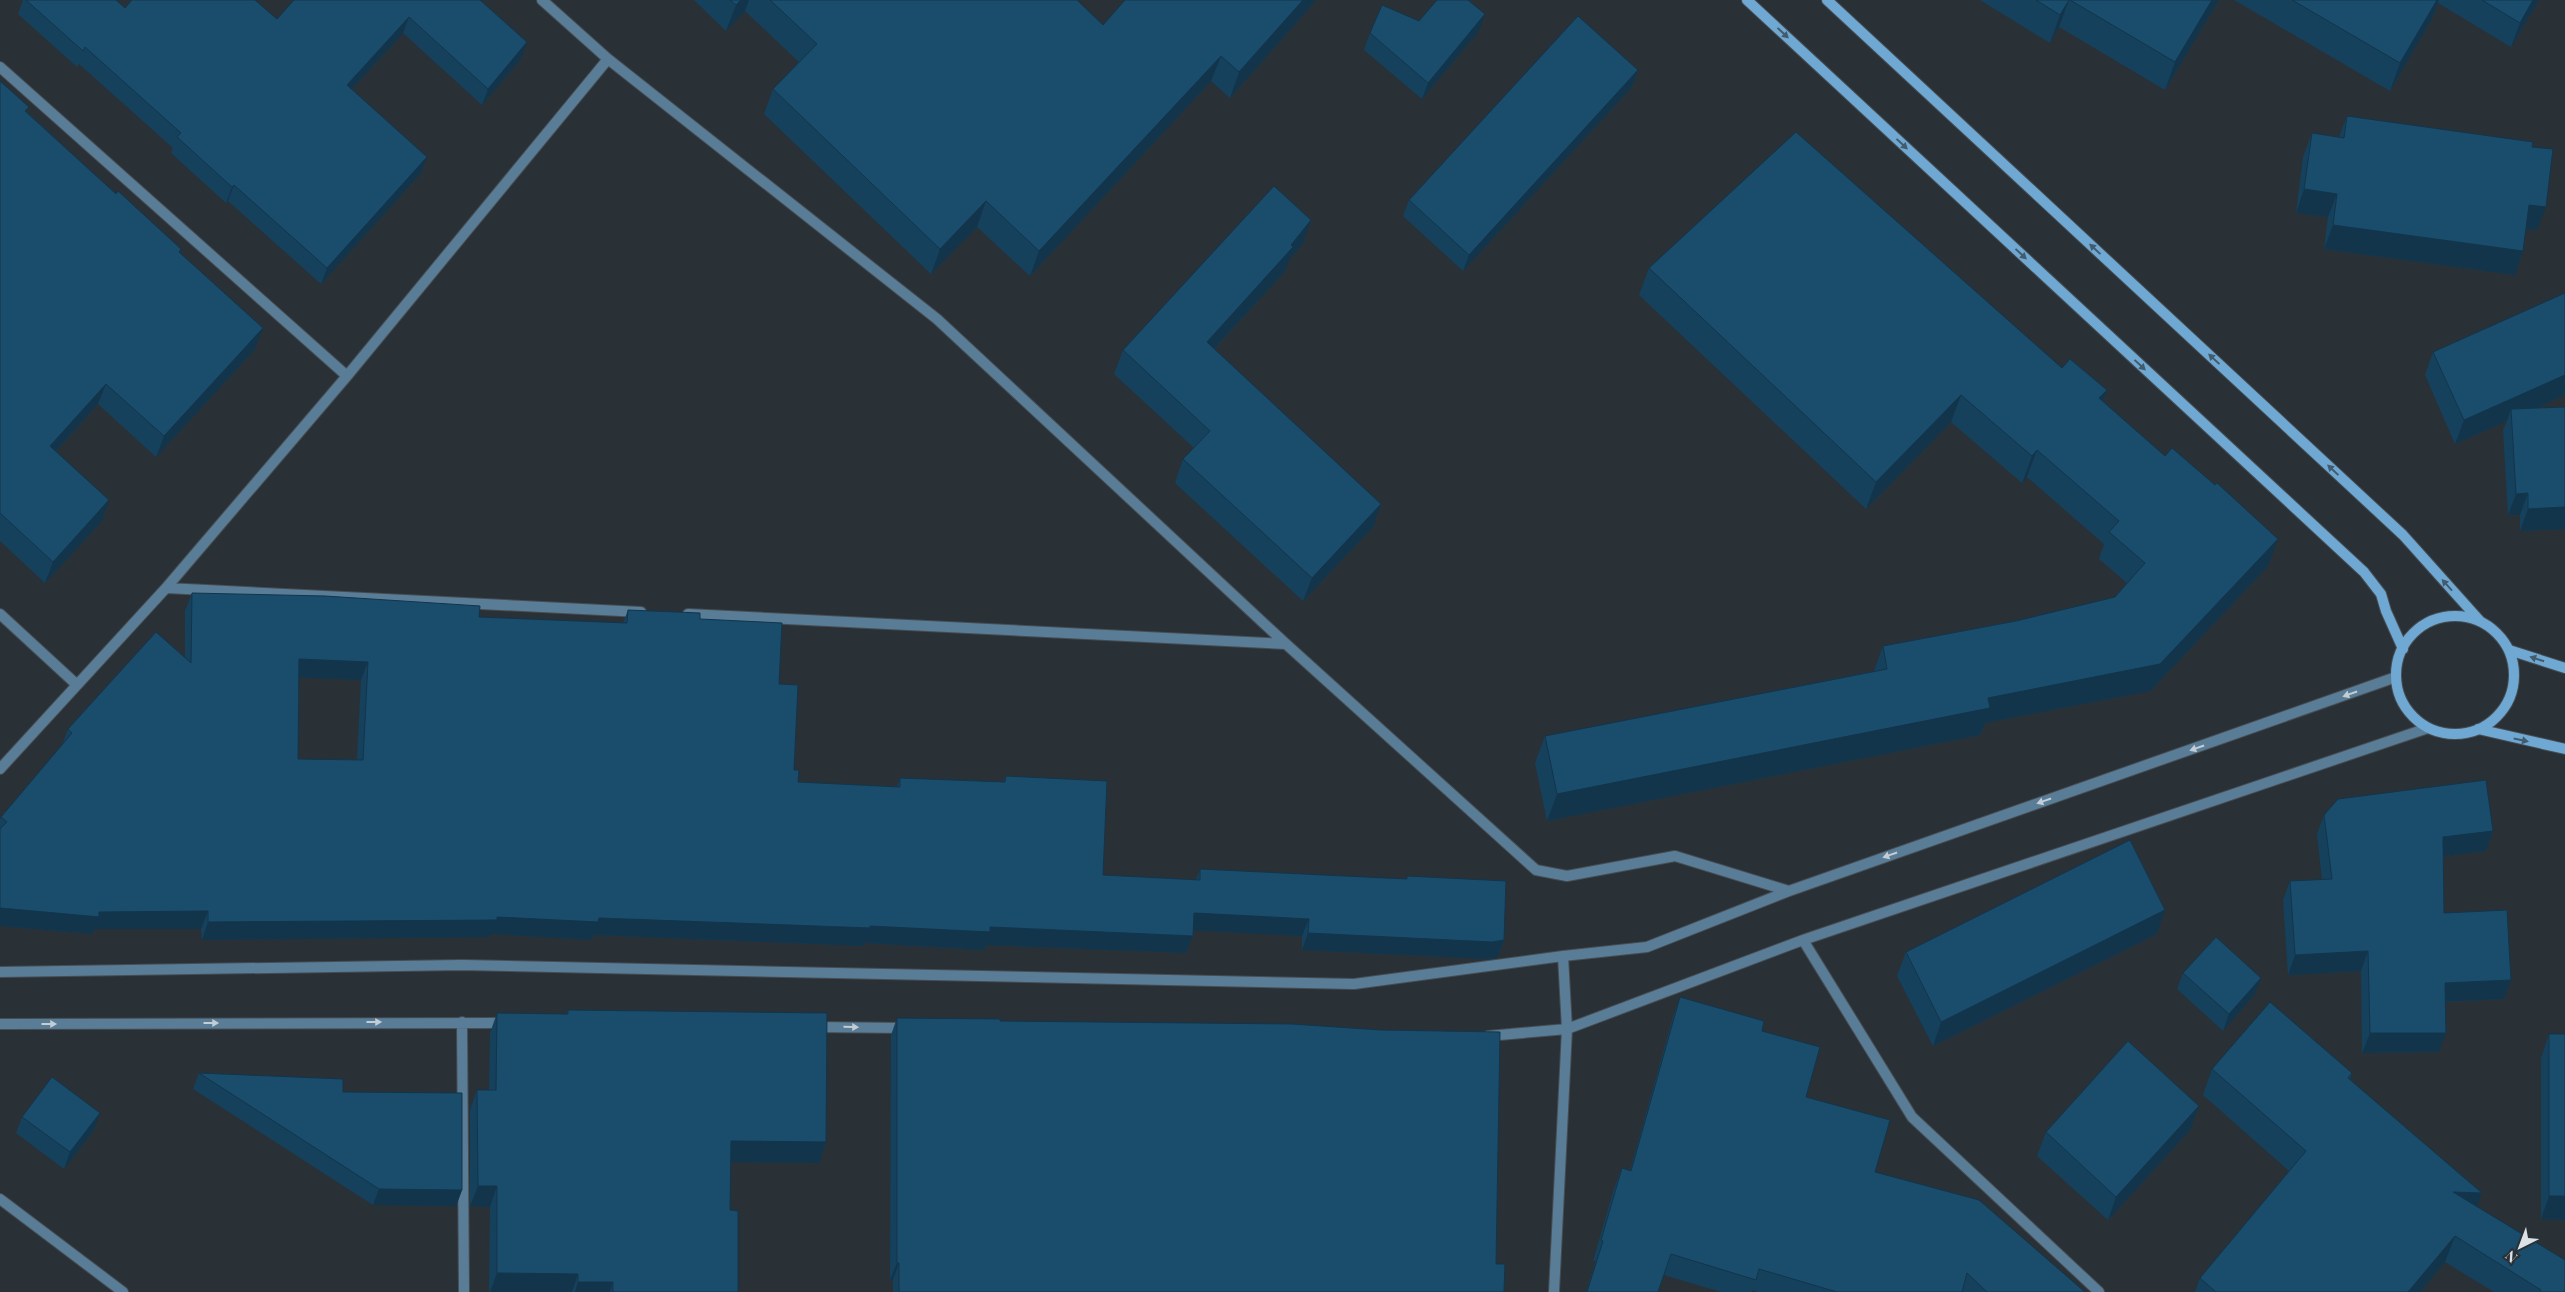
<svg xmlns="http://www.w3.org/2000/svg" width="2565" height="1292" font-family="'Playfair Display',serif">
  <style>
    .lines { fill: none; stroke-linecap: round; stroke-linejoin: round }
    .minor-casing { stroke: #464d53; stroke-width: 12 }
    .secondary-casing { stroke: #464d53; stroke-width: 12 }
    .minor { stroke: #5a7d97; stroke-width: 10 }
    .secondary { stroke: #6fa8d2; stroke-width: 10 }
    .wall { fill: #16415d; fill-rule: evenodd }
    .shaded-wall { fill: #12354c }
    .building { fill: #1a4c6c; stroke: #12354c; fill-rule: evenodd }
    .oneway { fill: #425b6d }
    .oneway2 { fill: #c2cdd5 }
  </style>
  <rect width="100%" height="100%" fill="#293137"/>
  <g class="lines">
    <g class="minor-casing">
      <path id="minor" d="M 542,0 L 608,59 L 937,319 L 1286,644 L 1536,870 L 1567,876 L 1675,856 L 1789,891
        M 0,67 L 347,376
        M 166,588 L 641,612
        M 0,614 L 76,684
        M 688,614 L 1286,644
        M 0,769 L 166,588 L 347,376 L 608,59
        M 1803,940 L 1912,1117 L 2099,1292
        M 0,972 L 462,965 L 1354,984 L 1563,956 L 1647,947 L 1789,891 L 2396,677
        M 462,1022 L 464,1292
        M 0,1024 L 506,1023
        M 813,1027 L 906,1028
        M 1488,1036 L 1567,1029 L 1803,940 L 2428,728
        M 0,1199 L 123,1292
        M 1554,1292 L 1567,1029 L 1563,956"/>
    </g>
    <g class="secondary-casing">
      <path id="secondary" d="M 1747,0 L 2364,572 L 2381,594 L 2386,611 L 2403,649
        M 1827,0 L 2403,535 L 2480,621
        M2396 675a59 59 0 1 1 118 0a59 59 0 1 1-118 0Z
        M 2509,650 L 2565,668
        M 2478,729 L 2565,749"/>
    </g>
    <use href="#minor" class="minor"/>
    <use href="#secondary" class="secondary"/>
  </g>
  <path class="wall" d="M 23,0 L 116,0 L 125,8 L 277,19 L 480,0 L 521,59 L 482,105 L 403,33 L 352,89 L 421,173 L 321,284 L 228,201 L 226,203 L 171,153 L 173,148 L 79,64 L 77,67 L 18,14 Z
    M 694,0 L 1077,0 L 1103,25 L 1316,0 L 1230,98 L 1211,81 L 1030,276 L 977,227 L 931,274 L 764,114 L 773,89 L 799,62 L 745,11 L 726,31 Z
    M 1980,0 L 2219,0 L 2165,90 L 2059,27 L 2050,43 Z
    M 2234,0 L 2539,0 L 2511,47 L 2438,3 L 2433,17 L 2390,91 Z
    M 1419,21 L 1479,31 L 1422,99 L 1364,50 L 1370,33 Z
    M 1638,70 L 1632,87 L 1463,271 L 1403,216 L 1409,200 Z
    M 0,81 L 27,112 L 116,194 L 181,249 L 180,253 L 255,349 L 156,457 L 98,404 L 56,451 L 102,521 L 45,583 L 0,541 Z
    M 2347,116 L 2532,147 L 2537,230 L 2526,229 L 2523,251 L 2515,275 L 2324,249 L 2328,217 L 2296,213 L 2303,157 L 2312,133 L 2339,137 Z
    M 1311,220 L 1303,243 L 1289,260 L 1285,271 L 1214,349 L 1381,504 L 1373,527 L 1303,601 L 1175,483 L 1183,459 L 1194,448 L 1114,374 L 1123,350 Z
    M 1649,268 L 2062,368 L 2107,390 L 2103,401 L 2268,566 L 2150,691 L 1985,723 L 1980,735 L 1547,821 L 1535,763 L 1545,736 L 1874,671 L 1883,646 L 2016,621 L 2115,597 L 2127,583 L 2099,559 L 2104,544 L 2027,477 L 2022,483 L 1951,422 L 1866,509 L 1639,295 Z
    M 2565,293 L 2565,395 L 2537,408 L 2565,529 L 2520,531 L 2520,515 L 2508,515 L 2503,430 L 2507,421 L 2455,444 L 2425,375 L 2433,352 Z
    M 192,593 L 479,617 L 623,623 L 628,610 L 700,619 L 779,684 L 794,770 L 798,782 L 897,787 L 900,778 L 1003,782 L 1006,776 L 1103,875 L 1196,880 L 1200,869 L 1406,879 L 1407,876 L 1504,940 L 1497,958 L 1486,959 L 1302,950 L 1302,936 L 1193,930 L 1186,953 L 986,945 L 984,950 L 864,943 L 863,946 L 594,935 L 592,940 L 491,934 L 490,937 L 202,940 L 201,929 L 94,929 L 93,934 L 0,926 L 0,820 L 1,817 L 62,745 L 68,729 L 185,657 L 185,611 ZM 299,677 L 361,680 L 357,760 L 298,759 Z
    M 2324,815 L 2493,831 L 2486,851 L 2444,856 L 2444,913 L 2511,980 L 2504,999 L 2446,1002 L 2439,1052 L 2362,1053 L 2361,971 L 2288,975 L 2283,900 L 2290,881 L 2322,880 L 2317,834 Z
    M 2157,934 L 1933,1046 L 1897,976 L 1906,952 Z
    M 2183,973 L 2255,994 L 2223,1031 L 2177,989 Z
    M 1680,997 L 1762,1031 L 1806,1097 L 1875,1172 L 2085,1292 L 1758,1292 L 1753,1290 L 1752,1292 L 1721,1292 L 1664,1275 L 1658,1292 L 1586,1292 L 1596,1261 L 1593,1261 L 1614,1189 L 1622,1168 L 1630,1171 L 1673,1017 Z
    M 568,1010 L 826,1142 L 819,1163 L 731,1162 L 730,1210 L 738,1292 L 489,1292 L 490,1207 L 470,1206 L 470,1110 L 477,1090 L 489,1090 L 490,1033 L 497,1013 L 566,1014 Z
    M 897,1018 L 1000,1021 L 1496,1264 L 1504,1292 L 893,1292 L 893,1280 L 890,1280 L 891,1035 Z
    M 2549,1034 L 2565,1220 L 2541,1219 L 2541,1058 Z
    M 2212,1069 L 2352,1073 L 2350,1079 L 2477,1206 L 2565,1292 L 2494,1292 L 2445,1262 L 2420,1292 L 2195,1292 L 2200,1278 L 2289,1171 L 2203,1095 Z
    M 199,1073 L 462,1190 L 456,1206 L 373,1205 L 193,1089 Z
    M 22,1117 L 94,1130 L 64,1169 L 16,1133 Z
    M 2190,1130 L 2108,1220 L 2037,1156 L 2046,1132 Z"/>
  <path class="shaded-wall" d="M 741,0 L 749,0 L 745,11 L 726,31 L 736,5 Z
    M 1303,0 L 1316,0 L 1230,98 L 1239,72 Z
    M 2069,0 L 2059,27 L 2050,43 L 2060,15 Z
    M 2212,0 L 2219,0 L 2165,90 L 2175,62 Z
    M 2437,0 L 2439,0 L 2433,17 L 2390,91 L 2400,63 Z
    M 2533,0 L 2539,0 L 2511,47 L 2520,23 Z
    M 1485,14 L 1479,31 L 1422,99 L 1428,83 Z
    M 409,17 L 403,33 L 341,101 L 347,85 Z
    M 527,42 L 521,59 L 482,105 L 488,89 Z
    M 1221,56 L 1211,81 L 1030,276 L 1039,251 Z
    M 1638,70 L 1632,87 L 1463,271 L 1469,255 Z
    M 427,157 L 421,173 L 321,284 L 327,268 Z
    M 234,185 L 228,201 L 226,203 L 232,187 Z
    M 2304,189 L 2337,194 L 2328,217 L 2296,213 Z
    M 986,201 L 977,227 L 931,274 L 940,249 Z
    M 2529,205 L 2546,207 L 2537,230 L 2521,229 Z
    M 1311,220 L 1303,243 L 1289,260 L 1285,271 L 1198,366 L 1207,342 Z
    M 2333,225 L 2523,251 L 2515,275 L 2324,249 Z
    M 263,328 L 255,349 L 156,457 L 164,436 Z
    M 2565,375 L 2565,395 L 2512,419 L 2511,409 L 2507,421 L 2455,444 L 2464,420 Z
    M 106,384 L 98,404 L 42,466 L 50,446 Z
    M 2107,390 L 2097,417 L 2099,398 Z
    M 1961,395 L 1951,422 L 1866,509 L 1876,482 Z
    M 2037,450 L 2027,477 L 2022,483 L 2032,456 Z
    M 2528,493 L 2520,515 L 2508,515 L 2516,494 Z
    M 109,500 L 102,521 L 45,583 L 53,562 Z
    M 1381,504 L 1373,527 L 1303,601 L 1312,578 Z
    M 2565,507 L 2565,529 L 2520,531 L 2528,509 Z
    M 2278,539 L 2268,566 L 2150,691 L 1985,723 L 1980,735 L 1547,821 L 1557,794 L 1988,698 Z
    M 299,659 L 368,662 L 361,680 L 293,677 Z
    M 2493,831 L 2486,851 L 2436,857 L 2443,837 Z
    M 0,908 L 208,911 L 201,929 L 94,929 L 93,934 L 0,926 Z
    M 2165,910 L 2157,934 L 1933,1046 L 1941,1022 Z
    M 1194,913 L 1309,919 L 1302,936 L 1187,930 Z
    M 497,917 L 599,918 L 870,926 L 990,927 L 1193,936 L 1186,953 L 986,945 L 984,950 L 864,943 L 863,946 L 594,935 L 592,940 L 491,934 L 490,937 L 202,940 L 208,922 Z
    M 1308,933 L 1504,940 L 1497,958 L 1486,959 L 1302,950 Z
    M 2368,951 L 2361,971 L 2288,975 L 2295,955 Z
    M 2261,978 L 2255,994 L 2223,1031 L 2229,1014 Z
    M 2511,980 L 2504,999 L 2438,1002 L 2445,983 Z
    M 2370,1033 L 2446,1033 L 2439,1052 L 2362,1053 Z
    M 2199,1106 L 2190,1130 L 2108,1220 L 2116,1197 Z
    M 100,1113 L 94,1130 L 64,1169 L 70,1152 Z
    M 731,1141 L 826,1142 L 819,1163 L 723,1162 Z
    M 478,1186 L 497,1186 L 490,1207 L 470,1206 Z
    M 379,1189 L 462,1190 L 456,1206 L 373,1205 Z
    M 2453,1192 L 2482,1193 L 2472,1218 Z
    M 2549,1196 L 2565,1196 L 2565,1220 L 2541,1219 Z
    M 2455,1236 L 2445,1262 L 2420,1292 L 2408,1292 Z
    M 897,1263 L 899,1263 L 893,1280 L 890,1280 Z
    M 497,1273 L 578,1274 L 572,1292 L 490,1292 Z
    M 578,1282 L 613,1282 L 610,1292 L 575,1292 Z"/>
  <path class="building" d="M 26,0 L 116,0 L 125,8 L 132,0 L 255,0 L 277,19 L 294,0 L 480,0 L 527,42 L 488,89 L 409,17 L 347,85 L 427,157 L 327,268 L 234,185 L 232,187 L 177,137 L 181,133 L 85,47 L 83,51 Z
    M 730,0 L 741,0 L 736,5 Z
    M 770,0 L 1077,0 L 1103,25 L 1125,0 L 1303,0 L 1239,72 L 1221,56 L 1039,251 L 986,201 L 940,249 L 773,89 L 817,44 Z
    M 1437,0 L 1468,0 L 1485,14 L 1428,83 L 1370,33 L 1382,5 L 1419,21 Z
    M 2036,0 L 2069,0 L 2060,15 Z
    M 2070,0 L 2212,0 L 2175,62 Z
    M 2292,0 L 2437,0 L 2400,63 Z
    M 2482,0 L 2533,0 L 2520,23 Z
    M 1578,16 L 1638,70 L 1469,255 L 1409,200 Z
    M 0,81 L 29,107 L 25,111 L 116,194 L 118,191 L 181,249 L 179,252 L 263,328 L 164,436 L 106,384 L 50,446 L 109,500 L 53,562 L 0,513 Z
    M 2347,116 L 2533,142 L 2532,147 L 2553,149 L 2546,207 L 2529,205 L 2523,251 L 2333,225 L 2337,194 L 2304,189 L 2312,133 L 2344,138 Z
    M 1796,132 L 2062,368 L 2070,359 L 2107,390 L 2099,398 L 2165,456 L 2172,448 L 2215,485 L 2217,483 L 2278,539 L 2160,664 L 1988,698 L 1990,708 L 1557,794 L 1545,736 L 1887,669 L 1883,646 L 2016,621 L 2115,597 L 2145,563 L 2109,532 L 2119,521 L 2037,450 L 2032,456 L 1961,395 L 1876,482 L 1649,268 Z
    M 1274,186 L 1311,220 L 1291,245 L 1293,247 L 1207,342 L 1381,504 L 1312,578 L 1183,459 L 1210,431 L 1123,350 Z
    M 2565,293 L 2565,375 L 2464,420 L 2433,352 Z
    M 2565,407 L 2565,507 L 2528,509 L 2528,493 L 2516,494 L 2511,409 Z
    M 192,593 L 325,596 L 480,606 L 479,617 L 627,623 L 628,610 L 700,613 L 700,619 L 782,623 L 779,684 L 798,685 L 794,770 L 799,770 L 798,782 L 900,787 L 900,778 L 1005,782 L 1006,776 L 1107,781 L 1103,875 L 1200,880 L 1200,869 L 1407,879 L 1407,876 L 1506,881 L 1504,940 L 1492,942 L 1308,933 L 1309,919 L 1194,913 L 1193,936 L 990,927 L 990,932 L 870,926 L 870,928 L 599,918 L 598,922 L 497,917 L 497,920 L 208,922 L 208,911 L 99,912 L 99,917 L 0,908 L 0,829 L 7,822 L 1,817 L 72,733 L 68,729 L 156,632 L 191,663 ZM 299,659 L 368,662 L 363,760 L 298,759 Z
    M 2486,780 L 2493,831 L 2443,837 L 2444,913 L 2507,910 L 2511,980 L 2445,983 L 2446,1033 L 2370,1033 L 2368,951 L 2295,955 L 2290,881 L 2332,879 L 2324,815 L 2338,799 Z
    M 2130,840 L 2165,910 L 1941,1022 L 1906,952 Z
    M 2216,937 L 2261,978 L 2229,1014 L 2183,973 Z
    M 1680,997 L 1764,1021 L 1762,1031 L 1820,1047 L 1806,1097 L 1890,1120 L 1875,1172 L 1979,1200 L 2085,1292 L 1987,1292 L 1967,1273 L 1962,1292 L 1837,1292 L 1759,1269 L 1756,1280 L 1671,1254 L 1658,1292 L 1587,1292 L 1603,1241 L 1601,1240 L 1622,1168 L 1631,1171 Z
    M 2270,1002 L 2352,1073 L 2348,1078 L 2482,1193 L 2453,1192 L 2565,1260 L 2565,1292 L 2540,1292 L 2541,1290 L 2455,1236 L 2408,1292 L 2216,1292 L 2200,1278 L 2306,1151 L 2212,1069 Z
    M 568,1010 L 827,1013 L 826,1142 L 731,1141 L 730,1210 L 738,1211 L 738,1292 L 613,1292 L 613,1282 L 578,1282 L 578,1274 L 497,1273 L 497,1186 L 478,1186 L 477,1090 L 496,1090 L 497,1013 L 568,1014 Z
    M 897,1018 L 1000,1019 L 1000,1021 L 1292,1024 L 1381,1030 L 1500,1032 L 1496,1264 L 1505,1264 L 1504,1292 L 899,1292 L 899,1263 L 897,1263 Z
    M 2549,1034 L 2565,1034 L 2565,1196 L 2549,1196 Z
    M 2128,1041 L 2199,1106 L 2116,1197 L 2046,1132 Z
    M 199,1073 L 343,1079 L 343,1092 L 462,1093 L 462,1190 L 379,1189 Z
    M 52,1077 L 100,1113 L 70,1152 L 22,1117 Z"/>
  <defs><path id="oneway-solid" d="M-6-.8H1V-3.2L6.5 0L1 3.2V.8H-6Z" transform="scale(1.25)"/></defs>
  <g class="oneway">
    <use href="#oneway-solid" transform="translate(1783 33) rotate(43)"/>
    <use href="#oneway-solid" transform="translate(1902 144) rotate(43)"/>
    <use href="#oneway-solid" transform="translate(2095 249) rotate(-137)"/>
    <use href="#oneway-solid" transform="translate(2021 254) rotate(43)"/>
    <use href="#oneway-solid" transform="translate(2214 359) rotate(-137)"/>
    <use href="#oneway-solid" transform="translate(2140 365) rotate(43)"/>
    <use href="#oneway-solid" transform="translate(2333 470) rotate(-137)"/>
    <use href="#oneway-solid" transform="translate(2447 585) rotate(-132)"/>
    <use href="#oneway-solid" transform="translate(2537 659) rotate(-162)"/>
    <use href="#oneway-solid" transform="translate(2521 740) rotate(12)"/>
  </g>
  <g class="oneway2">
    <use href="#oneway-solid" transform="translate(2350 694) rotate(161)"/>
    <use href="#oneway-solid" transform="translate(2197 748) rotate(161)"/>
    <use href="#oneway-solid" transform="translate(2044 801) rotate(161)"/>
    <use href="#oneway-solid" transform="translate(1890 855) rotate(161)"/>
    <use href="#oneway-solid" transform="translate(374 1022)"/>
    <use href="#oneway-solid" transform="translate(211 1023)"/>
    <use href="#oneway-solid" transform="translate(49 1024)"/>
    <use href="#oneway-solid" transform="translate(851 1027) rotate(1)"/>
  </g>
  <g transform="translate(2520 1247) rotate(222)" stroke="#293137" stroke-width="4" paint-order="stroke">
  <path d="M0-4L9 19L0 12L-9 19Z" fill="#dce1e5"/>
  <text y="-8" font-size="14" font-weight="bold" text-anchor="middle" fill="#dce1e5">N</text>
  </g>
</svg>
